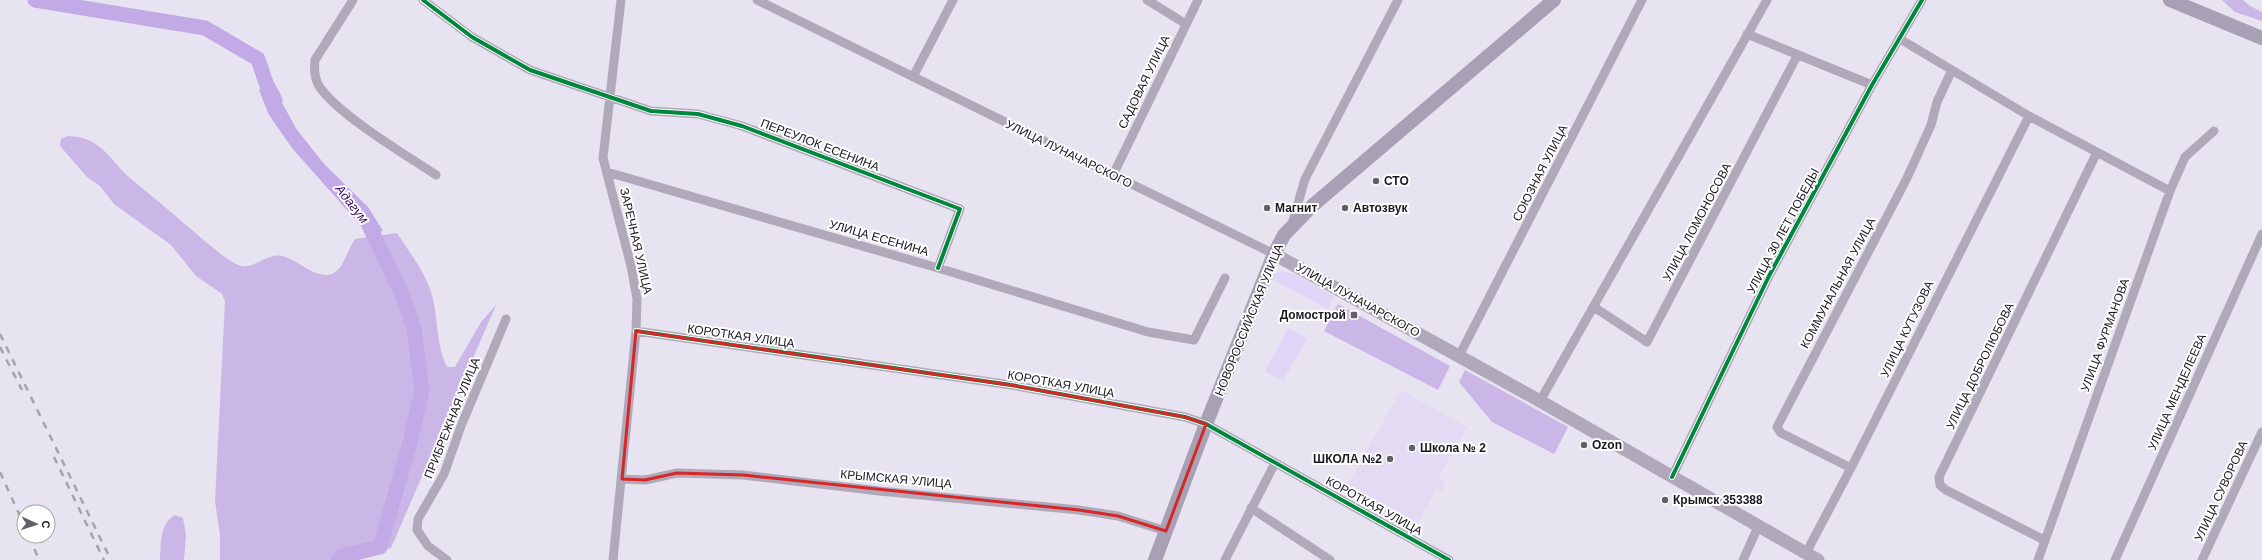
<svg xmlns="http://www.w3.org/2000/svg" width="2262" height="560" font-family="Arial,sans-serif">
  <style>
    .built { fill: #e3dbf3 }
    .green { fill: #e1d5f7 }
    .forest { fill: #cab7e8 }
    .water { fill: #c1aae5 }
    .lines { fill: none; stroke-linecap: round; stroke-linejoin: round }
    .river { stroke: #c1aae5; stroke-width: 15 }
    .street { stroke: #b0a9ba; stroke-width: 9 }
    .secondary { stroke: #b0a8bb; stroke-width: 13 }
    .primary { stroke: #a8a0b5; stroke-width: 14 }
    .rail { stroke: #a6a2af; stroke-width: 2.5; stroke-dasharray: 7 7; stroke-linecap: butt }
    .cycleway-casing { stroke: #fff; stroke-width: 6 }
    .cycleway { stroke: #00873e; stroke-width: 4 }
    .marked { fill: none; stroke: #d62828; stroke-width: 3; stroke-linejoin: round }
    .poi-dot { fill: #625f69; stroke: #fff; stroke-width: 1.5 }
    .labels { text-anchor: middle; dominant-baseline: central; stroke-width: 4; stroke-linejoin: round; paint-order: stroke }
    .street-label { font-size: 12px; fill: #1b1821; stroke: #fff }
    .poi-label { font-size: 12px; font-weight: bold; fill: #1b1821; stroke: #fff; text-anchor: start }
    .water-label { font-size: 13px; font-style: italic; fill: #3d0a68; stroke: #fff }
  </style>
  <rect width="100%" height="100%" fill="#e7e3f0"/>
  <path class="built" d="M 1401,390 L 1467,427 L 1438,478 L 1446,483 L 1442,491 L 1437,488 L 1413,531 L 1344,491 Z"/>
  <path class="green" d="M 1278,271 L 1293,273 L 1334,296 L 1328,309 L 1270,278 Z
    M 1288,328 L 1307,338 L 1283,381 L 1265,371 Z"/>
  <path class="forest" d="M 2222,0 L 2243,0 L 2250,6 L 2262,12 L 2262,21 L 2235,12 Z
    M 68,136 C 101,137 109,159 130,178 C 149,194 168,209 186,225 C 202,238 218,254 236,264 C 252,273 266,252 282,256 C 300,259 324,290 341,266 C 346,258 349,248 355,239 L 397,233 C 409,252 423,269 430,289 C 439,314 435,343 447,367 L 455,367 L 481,322 L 496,305 L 391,548 L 359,560 L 220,560 L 220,535 L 215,501 L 225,301 L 222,294 L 196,276 L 171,245 L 114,204 L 100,186 L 87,177 L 60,146 L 61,139 Z
    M 1338,304 L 1450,366 L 1438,390 L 1324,331 Z
    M 1465,370 L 1568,427 L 1554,454 L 1492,422 L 1459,382 Z
    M 175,515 L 183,518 L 186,535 L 184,560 L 160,560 C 161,544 159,524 175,515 Z"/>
  <path class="water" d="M 270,81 L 297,130 L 325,165 L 368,207 L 383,231 L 369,235 L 292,148 L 269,115 L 259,90 Z"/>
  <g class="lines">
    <path class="river" d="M 35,0 L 205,28 L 258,59 L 266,83 L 275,100
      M 339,560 L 342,556 L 380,547 L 409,446 L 422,390 L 414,329 L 401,292 L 365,217"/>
    <path class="street" d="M 353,0 L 315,60 C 314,69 314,78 319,86 C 337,114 406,155 436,175
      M 423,0 L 472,37 L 530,70 L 651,111 L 698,114 L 742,126 L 960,209 L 938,268
      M 757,0 L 1274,254
      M 1147,0 L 1186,24
      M 1747,34 L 1872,85
      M 1900,39 L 2029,116 L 2170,191
      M 913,77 L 953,0
      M 607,172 L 938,268 L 1148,332 L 1194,340 L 1225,278
      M 1113,175 L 1198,0
      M 1292,224 L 1305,179 L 1398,0
      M 1594,307 L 1647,342 L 1797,56
      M 636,331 L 1011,385 L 1185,417 L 1206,424 L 1449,560
      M 1459,356 L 1642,0
      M 1540,401 L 1767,0
      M 1851,468 L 1781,433 L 1777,427 L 1907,178 L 1931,125 L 1937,102 L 1952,70
      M 1672,477 L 1769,276 L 1872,85 L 1922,0
      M 622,479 L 645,480 L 677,473 L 743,475 L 879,491 L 1079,510 L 1118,516 L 1166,531
      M 1251,508 L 1330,560
      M 2044,540 L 1946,490 L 1940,485 L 1939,477 L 2097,152
      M 1806,553 L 1851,468 L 2029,116
      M 447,560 L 428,546 L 417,530 L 418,519 L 444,474 L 461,426 L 506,319
      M 613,560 L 636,331 L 637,299 L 631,266 L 603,158 L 621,0
      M 1225,560 L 1275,463
      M 1743,560 L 1758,527
      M 2038,560 L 2170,191 L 2185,157 L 2214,131
      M 2115,560 L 2262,234
      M 2202,560 L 2262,432"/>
    <path class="secondary" d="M 1274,254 L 1540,401 L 1818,560"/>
    <path class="primary" d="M 2170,0 L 2262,38
      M 1155,560 L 1206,424 L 1274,254 L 1284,235 L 1312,206 L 1554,0"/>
    <path class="rail" d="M 0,334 L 111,560
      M 0,347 L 22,390
      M 54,457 L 104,560
      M 0,472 L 24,525
      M 29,536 L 39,560"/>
    <g class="cycleway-casing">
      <path id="cycleway" d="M 423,0 L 472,37 L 530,70 L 651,111 L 698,114 L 742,126 L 960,209 L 938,268
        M 636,331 L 1011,385 L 1185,417 L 1206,424 L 1449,560
        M 1672,477 L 1769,276 L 1872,85 L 1922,0"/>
    </g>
    <use href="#cycleway" class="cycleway"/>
  </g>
  <path class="marked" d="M 636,331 L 1011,385 L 1185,417 L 1206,424 L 1166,531 L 1118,516 L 1079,510 L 743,475 L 677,473 L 645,480 L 622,479 Z"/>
  <g class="poi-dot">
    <circle cx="1376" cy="181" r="4"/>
    <circle cx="1267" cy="208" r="4"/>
    <circle cx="1345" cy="208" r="4"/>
    <rect x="1350" y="311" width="8" height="8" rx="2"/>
    <circle cx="1584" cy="445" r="4"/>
    <circle cx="1412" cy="448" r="4"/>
    <circle cx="1390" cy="459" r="4"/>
    <circle cx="1665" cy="500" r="4"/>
  </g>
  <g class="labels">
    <g class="street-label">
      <text transform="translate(1144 82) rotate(-64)">САДОВАЯ УЛИЦА</text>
      <text transform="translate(820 145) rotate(21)">ПЕРЕУЛОК ЕСЕНИНА</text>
      <text transform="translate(1069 154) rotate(26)">УЛИЦА ЛУНАЧАРСКОГО</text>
      <text transform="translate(1540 173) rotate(-63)">СОЮЗНАЯ УЛИЦА</text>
      <text transform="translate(1697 222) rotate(-62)">УЛИЦА ЛОМОНОСОВА</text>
      <text transform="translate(1783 231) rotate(-62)">УЛИЦА 30 ЛЕТ ПОБЕДЫ</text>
      <text transform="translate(879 238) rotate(16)">УЛИЦА ЕСЕНИНА</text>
      <text transform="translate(636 241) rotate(77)">ЗАРЕЧНАЯ УЛИЦА</text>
      <text transform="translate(1838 283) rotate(-62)">КОММУНАЛЬНАЯ УЛИЦА</text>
      <text transform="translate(1358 300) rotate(29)">УЛИЦА ЛУНАЧАРСКОГО</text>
      <text transform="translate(1249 320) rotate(-68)">НОВОРОССИЙСКАЯ УЛИЦА</text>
      <text transform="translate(1907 329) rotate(-64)">УЛИЦА КУТУЗОВА</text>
      <text transform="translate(2105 335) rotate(-70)">УЛИЦА ФУРМАНОВА</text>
      <text transform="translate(741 336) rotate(8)">КОРОТКАЯ УЛИЦА</text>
      <text transform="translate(1980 366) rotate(-64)">УЛИЦА ДОБРОЛЮБОВА</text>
      <text transform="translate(1061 384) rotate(10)">КОРОТКАЯ УЛИЦА</text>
      <text transform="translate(2177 392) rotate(-66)">УЛИЦА МЕНДЕЛЕЕВА</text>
      <text transform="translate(452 418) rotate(-68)">ПРИБРЕЖНАЯ УЛИЦА</text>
      <text transform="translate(896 479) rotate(5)">КРЫМСКАЯ УЛИЦА</text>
      <text transform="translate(2221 491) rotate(-65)">УЛИЦА СУВОРОВА</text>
      <text transform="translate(1374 506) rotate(29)">КОРОТКАЯ УЛИЦА</text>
    </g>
    <g class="poi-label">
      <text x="1384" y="181">СТО</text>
      <text x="1275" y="208">Магнит</text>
      <text x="1353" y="208">Автозвук</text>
      <text x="1346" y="315" text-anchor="end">Домострой</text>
      <text x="1592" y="445">Ozon</text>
      <text x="1420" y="448">Школа № 2</text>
      <text x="1382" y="459" text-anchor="end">ШКОЛА №2</text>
      <text x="1673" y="500">Крымск 353388</text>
    </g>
    <g class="water-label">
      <text transform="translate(352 204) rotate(52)">Адагум</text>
    </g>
  </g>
  <g transform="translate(36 524) rotate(93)"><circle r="19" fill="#ffffff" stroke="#a4a3a6"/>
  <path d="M0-3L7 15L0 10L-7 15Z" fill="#625f69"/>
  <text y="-6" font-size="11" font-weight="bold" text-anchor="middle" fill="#1b1821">С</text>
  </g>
</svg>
